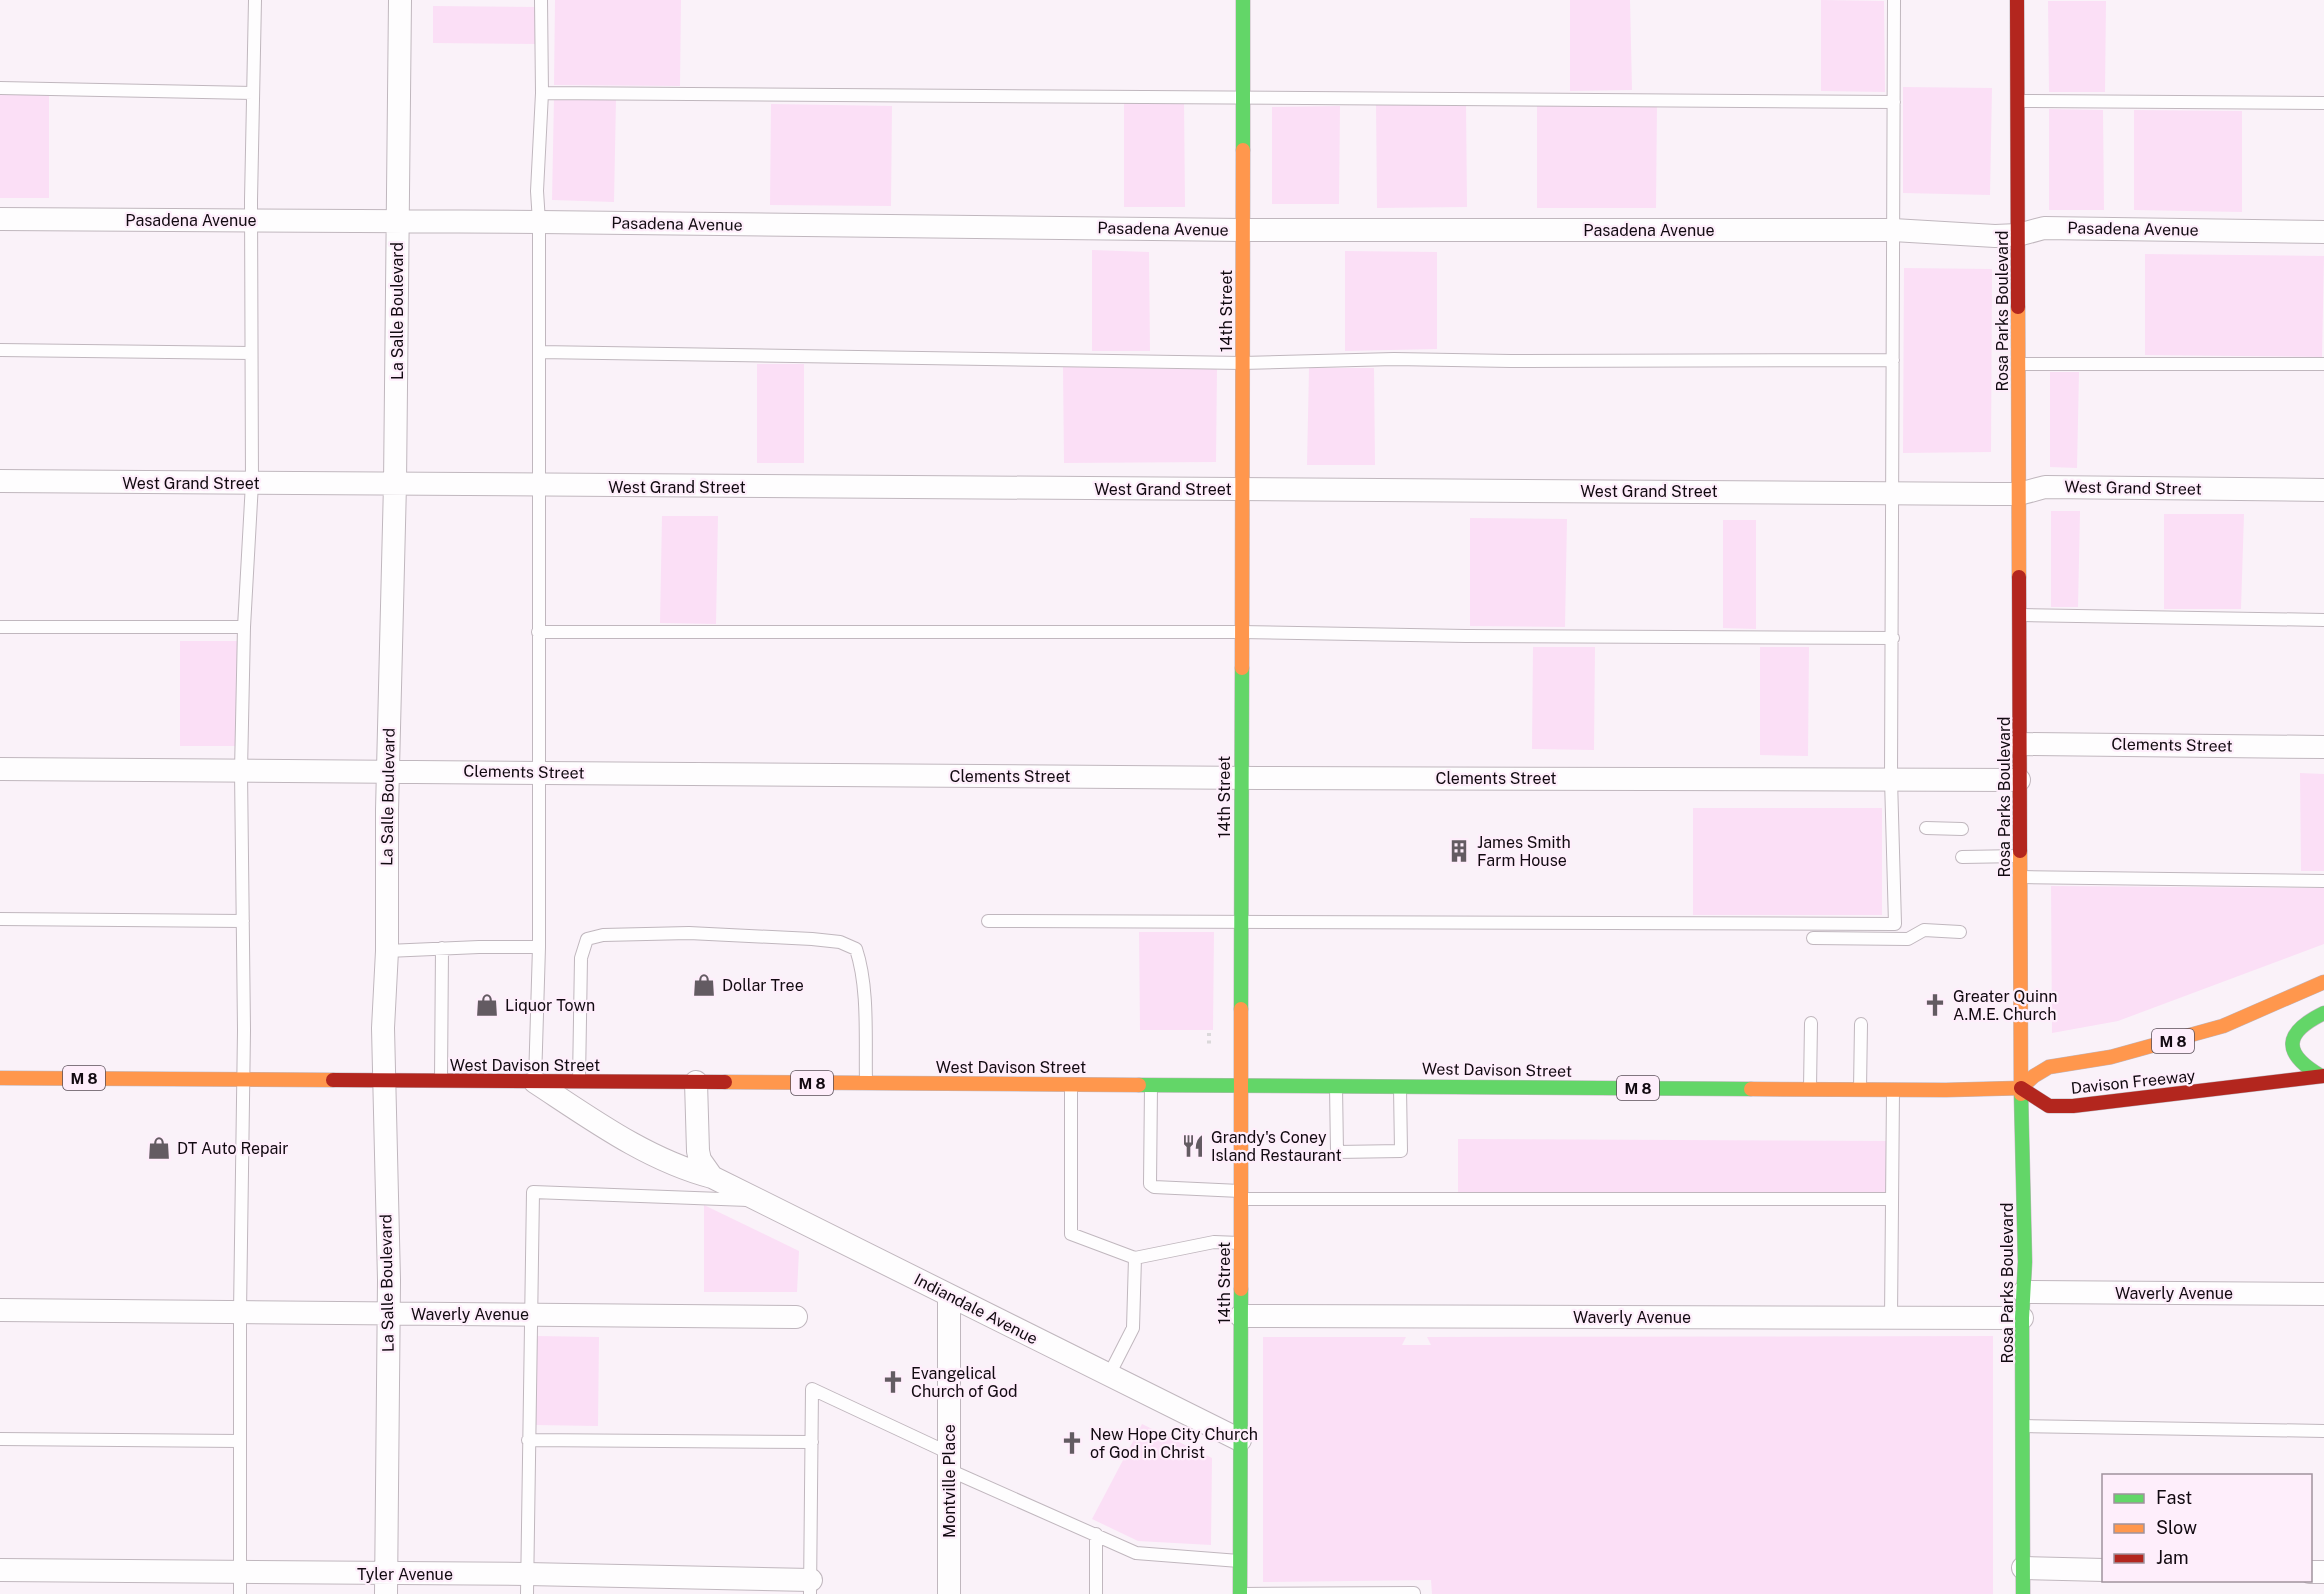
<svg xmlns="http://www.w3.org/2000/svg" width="2324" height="1594" font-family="'Public Sans',sans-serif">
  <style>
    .green { fill: #fbdff6 }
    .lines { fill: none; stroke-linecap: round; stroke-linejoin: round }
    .lane-casing { stroke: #c0b7be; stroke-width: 14 }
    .street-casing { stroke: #c0b7be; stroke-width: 24 }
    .fast-casing { stroke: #c0b7be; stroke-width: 15 }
    .slow-casing { stroke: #c0b7be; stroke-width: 15 }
    .jam-casing { stroke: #c0b7be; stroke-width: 15 }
    .path { stroke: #dad8da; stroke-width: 4; stroke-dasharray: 3 4.5; stroke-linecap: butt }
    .lane { stroke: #fefdfe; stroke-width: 12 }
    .street { stroke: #fefdfe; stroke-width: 22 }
    .fast { stroke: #63d668; stroke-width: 14 }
    .slow { stroke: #ff974d; stroke-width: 14 }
    .jam { stroke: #b3261e; stroke-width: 14 }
    .labels { text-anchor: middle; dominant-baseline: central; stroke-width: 4.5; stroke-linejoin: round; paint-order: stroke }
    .shield { fill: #feeefb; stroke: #594e57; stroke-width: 1.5 }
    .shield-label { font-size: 15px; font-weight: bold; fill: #120a11 }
    .street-label { font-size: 16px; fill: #120a11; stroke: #feeefb }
    .poi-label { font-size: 16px; fill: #120a11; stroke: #feeefb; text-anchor: start }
  </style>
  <rect width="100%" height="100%" fill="#faf2f9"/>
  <path class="green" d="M 555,0 L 681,0 L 680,86 L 554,85 Z
    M 1570,0 L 1630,0 L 1632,90 L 1570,91 Z
    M 1821,0 L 1884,1 L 1885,92 L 1821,91 Z
    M 2048,1 L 2106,1 L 2105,92 L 2049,92 Z
    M 433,6 L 536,7 L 536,44 L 433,43 Z
    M 1903,87 L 1992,88 L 1990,195 L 1903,193 Z
    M 0,92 L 49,92 L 49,198 L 0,198 Z
    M 554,98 L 616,99 L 614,202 L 552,200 Z
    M 1184,100 L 1185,207 L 1124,207 L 1124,101 Z
    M 1466,103 L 1467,207 L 1377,208 L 1376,104 Z
    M 1657,103 L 1656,208 L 1537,208 L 1537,104 Z
    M 771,104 L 892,106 L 891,206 L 770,205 Z
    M 1340,106 L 1339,204 L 1272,204 L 1272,107 Z
    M 2049,109 L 2103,110 L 2104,210 L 2049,210 Z
    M 2134,110 L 2242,111 L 2242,212 L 2134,210 Z
    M 1092,250 L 1149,252 L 1150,351 L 1092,351 Z
    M 1345,251 L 1437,252 L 1437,349 L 1345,351 Z
    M 2145,254 L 2324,256 L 2322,357 L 2145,355 Z
    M 1904,268 L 1992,269 L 1991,452 L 1903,453 Z
    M 757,364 L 804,364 L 804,463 L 757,463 Z
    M 1063,367 L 1217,369 L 1216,462 L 1064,463 Z
    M 1309,368 L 1374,368 L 1375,465 L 1307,465 Z
    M 2050,372 L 2079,372 L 2077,468 L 2050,467 Z
    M 2051,511 L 2080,511 L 2078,607 L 2051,607 Z
    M 2164,514 L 2244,514 L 2241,609 L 2164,609 Z
    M 662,516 L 718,516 L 716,624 L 660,623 Z
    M 1470,518 L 1567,519 L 1565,627 L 1470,626 Z
    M 1723,520 L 1756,520 L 1756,629 L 1723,628 Z
    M 180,641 L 241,641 L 240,746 L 180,746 Z
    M 1533,647 L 1595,647 L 1594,750 L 1532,749 Z
    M 1760,647 L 1809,647 L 1808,756 L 1760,755 Z
    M 2300,773 L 2324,774 L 2324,871 L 2301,871 Z
    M 1693,808 L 1882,808 L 1882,915 L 1693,915 Z
    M 2051,886 L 2324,888 L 2324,944 L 2118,1021 L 2052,1033 Z
    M 1139,932 L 1214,932 L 1213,1030 L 1140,1030 Z
    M 1458,1139 L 1889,1141 L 1889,1194 L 1458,1192 Z
    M 704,1205 L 799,1251 L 797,1292 L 704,1292 Z
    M 536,1336 L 599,1337 L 598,1426 L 535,1425 Z
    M 1993,1336 L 1993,1594 L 1432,1594 L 1431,1580 L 1263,1582 L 1263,1337 L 1406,1337 L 1402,1345 L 1431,1345 L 1427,1337 Z
    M 1142,1424 L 1212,1458 L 1211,1545 L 1138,1541 L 1092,1519 Z"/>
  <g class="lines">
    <g class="lane-casing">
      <path id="lane" d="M 0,88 L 253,93
        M 542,93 L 1894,102
        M 2019,101 L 2324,103
        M 0,350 L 251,353
        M 539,352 L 1242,363 L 1394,359 L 1511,361 L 1893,360
        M 2019,364 L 2324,364
        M 2021,615 L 2324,620
        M 0,627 L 244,627
        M 538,632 L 1240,632 L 1466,636 L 1893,638
        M 1926,828 L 1962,829
        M 1962,857 L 2020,856
        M 2022,877 L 2324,881
        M 0,919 L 243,921
        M 988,921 L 1895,924 L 1891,779 L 1894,0
        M 1813,938 L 1908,939 L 1924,930 L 1960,932
        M 387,951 L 479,947 L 539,947
        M 441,1080 L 442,948
        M 579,1080 L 581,958 L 587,939 L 603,935 L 689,933 L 812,939 L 840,942 L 856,949 C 869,988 865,1040 866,1081
        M 535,1081 L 539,947 L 539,222 L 537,191 L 542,93 L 541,0
        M 1071,1085 L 1071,1234 L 1135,1258 L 1133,1328 L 1109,1375
        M 1151,1086 L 1150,1184 L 1154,1187 L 1240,1191
        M 1336,1086 L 1337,1152 L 1401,1151 L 1400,1088
        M 1810,1088 L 1811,1023
        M 1860,1089 L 1861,1024
        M 1242,1199 L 1892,1199
        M 1135,1258 L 1214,1242 L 1240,1243
        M 1891,1318 L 1893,1091
        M 2023,1426 L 2324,1431
        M 0,1439 L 240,1441
        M 528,1440 L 812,1442
        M 949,1470 L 1136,1553 L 1239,1561
        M 240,1594 L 240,1312 L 244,1030 L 241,771 L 244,627 L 252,483 L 251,200 L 255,0
        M 527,1594 L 533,1192 L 748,1200
        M 810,1594 L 812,1389 L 949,1453
        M 1096,1594 L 1096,1534
        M 1241,1594 L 1414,1593"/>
    </g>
    <g class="street-casing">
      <path id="street" d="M 0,219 L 539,222 L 1243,230 L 1893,230 L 1995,236 L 2018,235 L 2044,228 L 2324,232
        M 0,481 L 1995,494 L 2019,494 L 2045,487 L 2324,490
        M 2020,744 L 2324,747
        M 0,769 L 1258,778 L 2019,780
        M 535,1082 C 590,1118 647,1160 712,1177 L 1240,1440
        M 696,1082 L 698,1151 L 700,1160 L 712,1177
        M 2024,1292 L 2324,1294
        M 0,1310 L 796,1317
        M 1241,1316 L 2022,1318
        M 2023,1568 L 2104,1570
        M 0,1570 L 527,1574 L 811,1580
        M 2310,1572 L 2324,1572
        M 386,1594 L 389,1280 L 383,1028 L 387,951 L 387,810 L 395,484 L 400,0
        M 949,1594 L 949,1296"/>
    </g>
    <g class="fast-casing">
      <path id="fast" d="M 1243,150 L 1243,0
        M 1241,1009 L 1242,668
        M 2321,1076 C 2282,1053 2283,1033 2324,1013
        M 1139,1085 L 1751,1089
        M 2021,1094 L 2025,1262 L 2022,1318 L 2023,1594
        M 1240,1594 L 1241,1289"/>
    </g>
    <g class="slow-casing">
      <path id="slow" d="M 2018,307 L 2019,577
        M 1242,668 L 1243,150
        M 2020,851 L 2021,1094
        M 0,1078 L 333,1080
        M 725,1082 L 1139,1085
        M 2021,1088 L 2034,1076 L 2049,1067 L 2111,1057 L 2223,1026 L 2324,982
        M 1751,1089 L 1946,1090 L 2021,1088
        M 1241,1289 L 1241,1009"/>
    </g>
    <g class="jam-casing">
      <path id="jam" d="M 2017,0 L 2018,307
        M 2019,577 L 2020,851
        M 333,1080 L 725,1082
        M 2021,1088 L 2049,1106 L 2073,1106 L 2324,1076"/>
    </g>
    <path class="path" d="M 1209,1033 L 1209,1045"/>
    <use href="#lane" class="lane"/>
    <use href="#street" class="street"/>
    <use href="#fast" class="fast"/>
    <use href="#slow" class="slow"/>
    <use href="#jam" class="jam"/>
  </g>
  <defs>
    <g id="building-bare" transform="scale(1.8)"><path d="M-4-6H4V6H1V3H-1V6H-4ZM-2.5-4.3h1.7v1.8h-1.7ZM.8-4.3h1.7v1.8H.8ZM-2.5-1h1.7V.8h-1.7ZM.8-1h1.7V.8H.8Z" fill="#635b62" stroke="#feeefb" stroke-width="2.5" paint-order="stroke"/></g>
    <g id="shop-bare" transform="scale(1.8)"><path d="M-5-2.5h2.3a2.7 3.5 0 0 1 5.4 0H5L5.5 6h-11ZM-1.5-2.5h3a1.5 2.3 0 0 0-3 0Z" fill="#635b62" stroke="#feeefb" stroke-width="2.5" paint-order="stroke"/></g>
    <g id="church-bare" transform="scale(1.8)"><path d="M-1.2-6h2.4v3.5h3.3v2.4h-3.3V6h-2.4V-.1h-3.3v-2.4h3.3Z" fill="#635b62" stroke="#feeefb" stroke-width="2.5" paint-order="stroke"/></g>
    <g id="restaurant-bare" transform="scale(1.8)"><path d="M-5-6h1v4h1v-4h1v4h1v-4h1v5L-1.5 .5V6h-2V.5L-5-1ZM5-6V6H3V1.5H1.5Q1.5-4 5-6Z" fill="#635b62" stroke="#feeefb" stroke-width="2.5" paint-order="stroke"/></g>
  </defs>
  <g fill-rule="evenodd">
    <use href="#building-bare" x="1459" y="851"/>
    <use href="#shop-bare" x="704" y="985"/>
    <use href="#shop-bare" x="487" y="1005"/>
    <use href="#church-bare" x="1935" y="1005"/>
    <use href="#restaurant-bare" x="1193" y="1146"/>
    <use href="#shop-bare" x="159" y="1148"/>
    <use href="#church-bare" x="893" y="1382"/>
    <use href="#church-bare" x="1072" y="1443"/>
  </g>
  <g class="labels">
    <g class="shield">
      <rect x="2152" y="1029" width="42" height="24" rx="4.5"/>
      <rect x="63" y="1066" width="42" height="24" rx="4.5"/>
      <rect x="791" y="1071" width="42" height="24" rx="4.5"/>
      <rect x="1617" y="1076" width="42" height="24" rx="4.5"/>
    </g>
    <g class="shield-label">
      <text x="2173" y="1041">M 8</text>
      <text x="84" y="1078">M 8</text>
      <text x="812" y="1083">M 8</text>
      <text x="1638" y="1088">M 8</text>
    </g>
    <g class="street-label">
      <text x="191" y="220">Pasadena Avenue</text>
      <text transform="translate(677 224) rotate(1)">Pasadena Avenue</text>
      <text transform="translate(1163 229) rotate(1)">Pasadena Avenue</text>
      <text transform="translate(2133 229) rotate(1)">Pasadena Avenue</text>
      <text x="1649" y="230">Pasadena Avenue</text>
      <text transform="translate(397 311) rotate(-90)">La Salle Boulevard</text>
      <text transform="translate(1226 311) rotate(-90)">14th Street</text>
      <text transform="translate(2002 311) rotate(-90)">Rosa Parks Boulevard</text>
      <text x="191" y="483">West Grand Street</text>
      <text x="677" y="487">West Grand Street</text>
      <text transform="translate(2133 488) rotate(1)">West Grand Street</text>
      <text x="1163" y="489">West Grand Street</text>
      <text x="1649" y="491">West Grand Street</text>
      <text transform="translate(2172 745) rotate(1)">Clements Street</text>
      <text transform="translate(524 772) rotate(1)">Clements Street</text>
      <text x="1010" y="776">Clements Street</text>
      <text x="1496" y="778">Clements Street</text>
      <text transform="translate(388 797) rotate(-89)">La Salle Boulevard</text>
      <text transform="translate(1224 797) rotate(-90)">14th Street</text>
      <text transform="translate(2004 797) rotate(-90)">Rosa Parks Boulevard</text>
      <text x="525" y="1065">West Davison Street</text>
      <text x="1011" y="1067">West Davison Street</text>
      <text transform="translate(1497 1070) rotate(1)">West Davison Street</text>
      <text transform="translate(2133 1082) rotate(-6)">Davison Freeway</text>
      <text transform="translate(387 1283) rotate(-91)">La Salle Boulevard</text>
      <text transform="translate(1224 1283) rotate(-90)">14th Street</text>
      <text transform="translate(2007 1283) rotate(-90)">Rosa Parks Boulevard</text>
      <text x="2174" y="1293">Waverly Avenue</text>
      <text transform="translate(976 1309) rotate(27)">Indiandale Avenue</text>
      <text x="470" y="1314">Waverly Avenue</text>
      <text x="1632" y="1317">Waverly Avenue</text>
      <text transform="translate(949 1481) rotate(-90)">Montville Place</text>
      <text x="405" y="1574">Tyler Avenue</text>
    </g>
    <g class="poi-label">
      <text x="1477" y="842">James Smith<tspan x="1477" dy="18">Farm House</tspan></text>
      <text x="722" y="985">Dollar Tree</text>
      <text x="1953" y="996">Greater Quinn<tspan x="1953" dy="18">A.M.E. Church</tspan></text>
      <text x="505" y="1005">Liquor Town</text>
      <text x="1211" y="1137">Grandy's Coney<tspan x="1211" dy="18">Island Restaurant</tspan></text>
      <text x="177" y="1148">DT Auto Repair</text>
      <text x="911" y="1373">Evangelical<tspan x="911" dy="18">Church of God</tspan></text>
      <text x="1090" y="1434">New Hope City Church<tspan x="1090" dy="18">of God in Christ</tspan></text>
    </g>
  </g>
  <rect x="2102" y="1474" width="210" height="108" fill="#feeefb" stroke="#a0939d" stroke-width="1.5"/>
  <rect x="2114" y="1494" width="30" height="9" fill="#63d668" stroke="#a0939d" stroke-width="1.5"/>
  <text x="2156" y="1504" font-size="18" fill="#120a11">Fast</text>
  <rect x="2114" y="1524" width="30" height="9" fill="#ff974d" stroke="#a0939d" stroke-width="1.5"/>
  <text x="2156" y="1534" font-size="18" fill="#120a11">Slow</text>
  <rect x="2114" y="1554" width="30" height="9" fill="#b3261e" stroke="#a0939d" stroke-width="1.5"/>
  <text x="2156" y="1564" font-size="18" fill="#120a11">Jam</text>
</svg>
